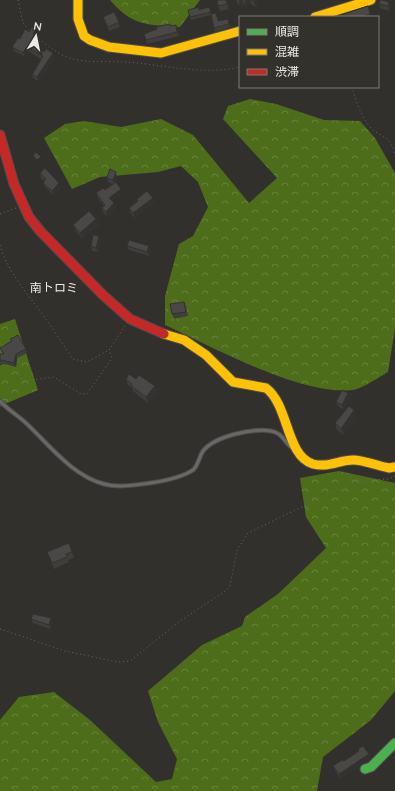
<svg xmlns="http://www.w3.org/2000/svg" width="395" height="791" font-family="Quicksand,'Noto Sans JP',sans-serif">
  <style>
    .forest { fill: url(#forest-crowns) }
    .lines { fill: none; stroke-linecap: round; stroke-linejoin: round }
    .lane-casing { stroke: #4f4e4c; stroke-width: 5 }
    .fast-casing { stroke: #4f4e4c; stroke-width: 11 }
    .slow-casing { stroke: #4f4e4c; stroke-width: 11 }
    .jam-casing { stroke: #4f4e4c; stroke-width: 11 }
    .path { stroke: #686765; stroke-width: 1; stroke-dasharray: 1 3; stroke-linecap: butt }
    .lane { stroke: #696868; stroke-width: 3 }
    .fast { stroke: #4caf50; stroke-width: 9 }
    .slow { stroke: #ffc107; stroke-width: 9 }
    .jam { stroke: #c62828; stroke-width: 9 }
    .wall { fill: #403e3c }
    .shaded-wall { fill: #343231 }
    .building { fill: #4a4846; stroke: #343231 }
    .labels { text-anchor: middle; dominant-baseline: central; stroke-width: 3; stroke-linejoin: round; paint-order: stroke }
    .quarter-label { font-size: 12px; fill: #ebeae7; stroke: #33312c }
  </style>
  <defs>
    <pattern id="forest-crowns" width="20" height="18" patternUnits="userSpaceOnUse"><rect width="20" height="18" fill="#4e6d1a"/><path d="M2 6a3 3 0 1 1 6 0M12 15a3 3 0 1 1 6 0" fill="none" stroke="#68823b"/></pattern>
  </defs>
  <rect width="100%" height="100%" fill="#32302d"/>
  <path class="forest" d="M 110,0 L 200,0 L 180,27 C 148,25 132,26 110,0 Z
    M 250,99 L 276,104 L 324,120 L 360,121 L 375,138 L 395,173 L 395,328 L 388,372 C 379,377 362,389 352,390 C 301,396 213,347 165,325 L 165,296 L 179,244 L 193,236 L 208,207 L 198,182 L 181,166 L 158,172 L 100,177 L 72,189 L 44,138 L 65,124 L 84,121 L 121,127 L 161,119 L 193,135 L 249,203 L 277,178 L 223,119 L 228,106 Z
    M 15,319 L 38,390 L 0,406 L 0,324 Z
    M 339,471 L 395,483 L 395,691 L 371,720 L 323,757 L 317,791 L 0,791 L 0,720 L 19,697 L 54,692 L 90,720 L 156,782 L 172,779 L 177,759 L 158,722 L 148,691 L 202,645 L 242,626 L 245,617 L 278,594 L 326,548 L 306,517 L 300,478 Z"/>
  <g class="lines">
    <g class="lane-casing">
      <path id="lane" d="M 0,401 C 8,410 19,416 28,425 C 50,446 73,476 104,484 C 118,488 135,485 150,483 C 164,481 181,478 193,470 C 198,466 199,457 203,451 C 215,436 252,428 271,431 C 284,433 284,444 294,449"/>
    </g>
    <g class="fast-casing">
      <path id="fast" d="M 365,769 L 371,767 L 395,743"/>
    </g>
    <g class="slow-casing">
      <path id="slow" d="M 78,0 L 78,19 L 84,36 L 90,40 L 109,47 L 161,53 L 240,31
        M 315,17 L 371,0
        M 164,334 L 184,340 L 206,355 L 233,382 L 266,388 C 289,405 286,456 313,464 C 328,468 339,460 353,460 C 364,460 378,466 389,468 L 395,467"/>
    </g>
    <g class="jam-casing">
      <path id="jam" d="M 0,135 L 14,184 L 29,217 L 41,232 L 103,295 L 130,319 L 164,334"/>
    </g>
    <path class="path" d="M 18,0 L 23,23 L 29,30
      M 39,39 C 50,47 60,56 73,59 C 90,63 108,61 125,62 C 162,64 202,76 240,67
      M 352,87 C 355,99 362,118 370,127 C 382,139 388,134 395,153
      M 0,214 L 16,208
      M 0,245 C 8,273 28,294 45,318 C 55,331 63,346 73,359 L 87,362 L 109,350
      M 17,372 L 24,381 L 54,377 L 81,394 L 87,394 L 112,358 L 109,350 L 125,326
      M 0,629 L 65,651 L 118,662 L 130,661 L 180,621 L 227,590 L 230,586 L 237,550 L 248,533 L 355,481 L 388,479 L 395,476"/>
    <use href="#lane" class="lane"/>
    <use href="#fast" class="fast"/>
    <use href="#slow" class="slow"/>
    <use href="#jam" class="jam"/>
  </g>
  <path class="wall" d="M 226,0 L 229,9 L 220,11 L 218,6 Z
    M 236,0 L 259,0 L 256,7 L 251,4 L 250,2 L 246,6 L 243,3 L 240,6 L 237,3 Z
    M 389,2 L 391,6 L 389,11 L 380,8 L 379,4 Z
    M 368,6 L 371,17 L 339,17 Z
    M 209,7 L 211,14 L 219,21 L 228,19 L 230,27 L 215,32 L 211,15 L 191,20 L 190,17 L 199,10 Z
    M 114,12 L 120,27 L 109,31 L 103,17 Z
    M 176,25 L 179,36 L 147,44 L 144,34 Z
    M 38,26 L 39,30 L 36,36 L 39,38 L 41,42 L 37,48 L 44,52 L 53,53 L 54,57 L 38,81 L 33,78 L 32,75 L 41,59 L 28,51 L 25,57 L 14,51 L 12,47 L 29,32 Z
    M 40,173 L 61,187 L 53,195 L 45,187 L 43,183 L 45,181 L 41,178 Z
    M 117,176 L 115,183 L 122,194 L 112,201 L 116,207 L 107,216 L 103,212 L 102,208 L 104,206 L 98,198 L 96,193 L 105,190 L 113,184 L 108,182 L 107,178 Z
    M 153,198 L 154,203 L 134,218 L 130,212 L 129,208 L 138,201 L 137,199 Z
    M 96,219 L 99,225 L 83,239 L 76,231 L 73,225 Z
    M 101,240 L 98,252 L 92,251 L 91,246 Z
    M 127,246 L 151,251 L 149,256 L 129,250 Z
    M 184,302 L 186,306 L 188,316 L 174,319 L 172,314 Z
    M 10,339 L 26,349 L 27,353 L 17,358 L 16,367 L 4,364 L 0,366 L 0,354 L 3,354 L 0,348 L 11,341 Z
    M 126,379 L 136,379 L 157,392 L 148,403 L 133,391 L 132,388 L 128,385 Z
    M 348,393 L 350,397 L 343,409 L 338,406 L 336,402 Z
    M 356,417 L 344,435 L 337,430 L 335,423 Z
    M 69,543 L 74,558 L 68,560 L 69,562 L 54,569 L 47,552 Z
    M 31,619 L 53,622 L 50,629 L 33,623 Z
    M 358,749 L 369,754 L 371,758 L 340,779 L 335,770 L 333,766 L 344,761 L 359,751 Z"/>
  <path class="shaded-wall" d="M 240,0 L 242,0 L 243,3 L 240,6 L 239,2 Z
    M 246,0 L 250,0 L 250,2 L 246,6 L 245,2 Z
    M 255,0 L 259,0 L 256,7 L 254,2 Z
    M 389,2 L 391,6 L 389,11 L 388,6 Z
    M 38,26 L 39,30 L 34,38 L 33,34 Z
    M 39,38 L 41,42 L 36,50 L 34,46 Z
    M 27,47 L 28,51 L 25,57 L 23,53 Z
    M 53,53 L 54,57 L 38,81 L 37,77 Z
    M 41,157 L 41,159 L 38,162 L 37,160 Z
    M 116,172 L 117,176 L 114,185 L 113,180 Z
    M 59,183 L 61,187 L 53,195 L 52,191 Z
    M 121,189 L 122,194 L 111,202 L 109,198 Z
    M 153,198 L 154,203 L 134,218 L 133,213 Z
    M 114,203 L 116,207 L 107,216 L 106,212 Z
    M 96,219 L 99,225 L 83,239 L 80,233 Z
    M 99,236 L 101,240 L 98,252 L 96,248 Z
    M 149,246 L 151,251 L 149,256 L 147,252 Z
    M 16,354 L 17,358 L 16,367 L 14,363 Z
    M 155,386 L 157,392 L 148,403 L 146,397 Z
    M 348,393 L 350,397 L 343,409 L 342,405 Z
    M 354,410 L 356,417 L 344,435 L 341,429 Z
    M 51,618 L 53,622 L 50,629 L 49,625 Z
    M 369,754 L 371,758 L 340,779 L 339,774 Z"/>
  <path class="building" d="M 219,0 L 226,0 L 227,4 L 218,6 L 217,1 Z
    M 250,0 L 255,0 L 254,2 Z
    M 380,0 L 382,0 L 389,2 L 388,6 L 379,4 Z
    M 368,6 L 370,14 L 362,17 L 339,17 L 338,16 Z
    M 199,7 L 199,10 L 209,7 L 211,12 L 190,17 L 188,10 Z
    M 114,12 L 119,22 L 108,27 L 103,17 Z
    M 216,13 L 218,21 L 228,19 L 229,24 L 214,28 L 211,14 Z
    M 34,24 L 38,26 L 33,34 L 39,38 L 34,46 L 44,52 L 46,49 L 53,53 L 37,77 L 32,75 L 43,56 L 27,47 L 23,53 L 12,47 L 18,38 L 20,39 L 25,29 L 29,32 Z
    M 170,24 L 170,26 L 176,25 L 177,32 L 146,40 L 144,34 L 157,29 L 156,27 Z
    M 36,152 L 41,157 L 37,160 L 33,156 Z
    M 45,168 L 59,183 L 52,191 L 43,183 L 46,179 L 40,173 Z
    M 110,169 L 116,172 L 113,180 L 107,178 Z
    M 116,182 L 121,189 L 109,198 L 114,203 L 106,212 L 102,208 L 105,205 L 96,193 L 103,188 L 105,190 Z
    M 147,191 L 153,198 L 133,213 L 129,208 L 138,201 L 137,199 Z
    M 89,211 L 96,219 L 80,233 L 73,225 Z
    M 93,235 L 99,236 L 96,248 L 91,246 Z
    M 129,240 L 149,246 L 147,252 L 127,246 Z
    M 184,302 L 186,312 L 172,314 L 170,304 Z
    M 18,335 L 26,349 L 16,354 L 14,363 L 2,360 L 0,361 L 0,354 L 4,354 L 0,348 L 12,341 L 10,339 Z
    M 129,374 L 136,379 L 139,375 L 155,386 L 146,397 L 131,386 L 132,384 L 126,379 Z
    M 342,390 L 348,393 L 342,405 L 336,402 Z
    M 349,406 L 354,410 L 341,429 L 335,423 Z
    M 69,543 L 72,552 L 66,554 L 67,557 L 52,563 L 47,552 Z
    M 33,614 L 51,618 L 49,625 L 31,619 Z
    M 363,746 L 369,754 L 339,774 L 333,766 L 342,760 L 344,761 L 359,751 L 358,749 Z"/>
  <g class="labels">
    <g class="quarter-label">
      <text x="54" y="287">南トロミ</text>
    </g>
  </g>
  <rect x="239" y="16" width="140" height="72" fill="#33312c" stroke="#7d7b77"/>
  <rect x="247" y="29" width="20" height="6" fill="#4caf50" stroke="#7d7b77"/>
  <text x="275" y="36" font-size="12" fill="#ebeae7">順調</text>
  <rect x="247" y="49" width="20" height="6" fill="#ffc107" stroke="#7d7b77"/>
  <text x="275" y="56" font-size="12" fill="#ebeae7">混雑</text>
  <rect x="247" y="69" width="20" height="6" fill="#c62828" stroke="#7d7b77"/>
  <text x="275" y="76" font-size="12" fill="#ebeae7">渋滞</text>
  <g transform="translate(36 36) rotate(10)" stroke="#33312c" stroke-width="3" paint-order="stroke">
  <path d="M0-3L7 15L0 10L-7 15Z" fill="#ebeae7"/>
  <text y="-6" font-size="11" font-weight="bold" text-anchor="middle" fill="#ebeae7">N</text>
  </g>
</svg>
